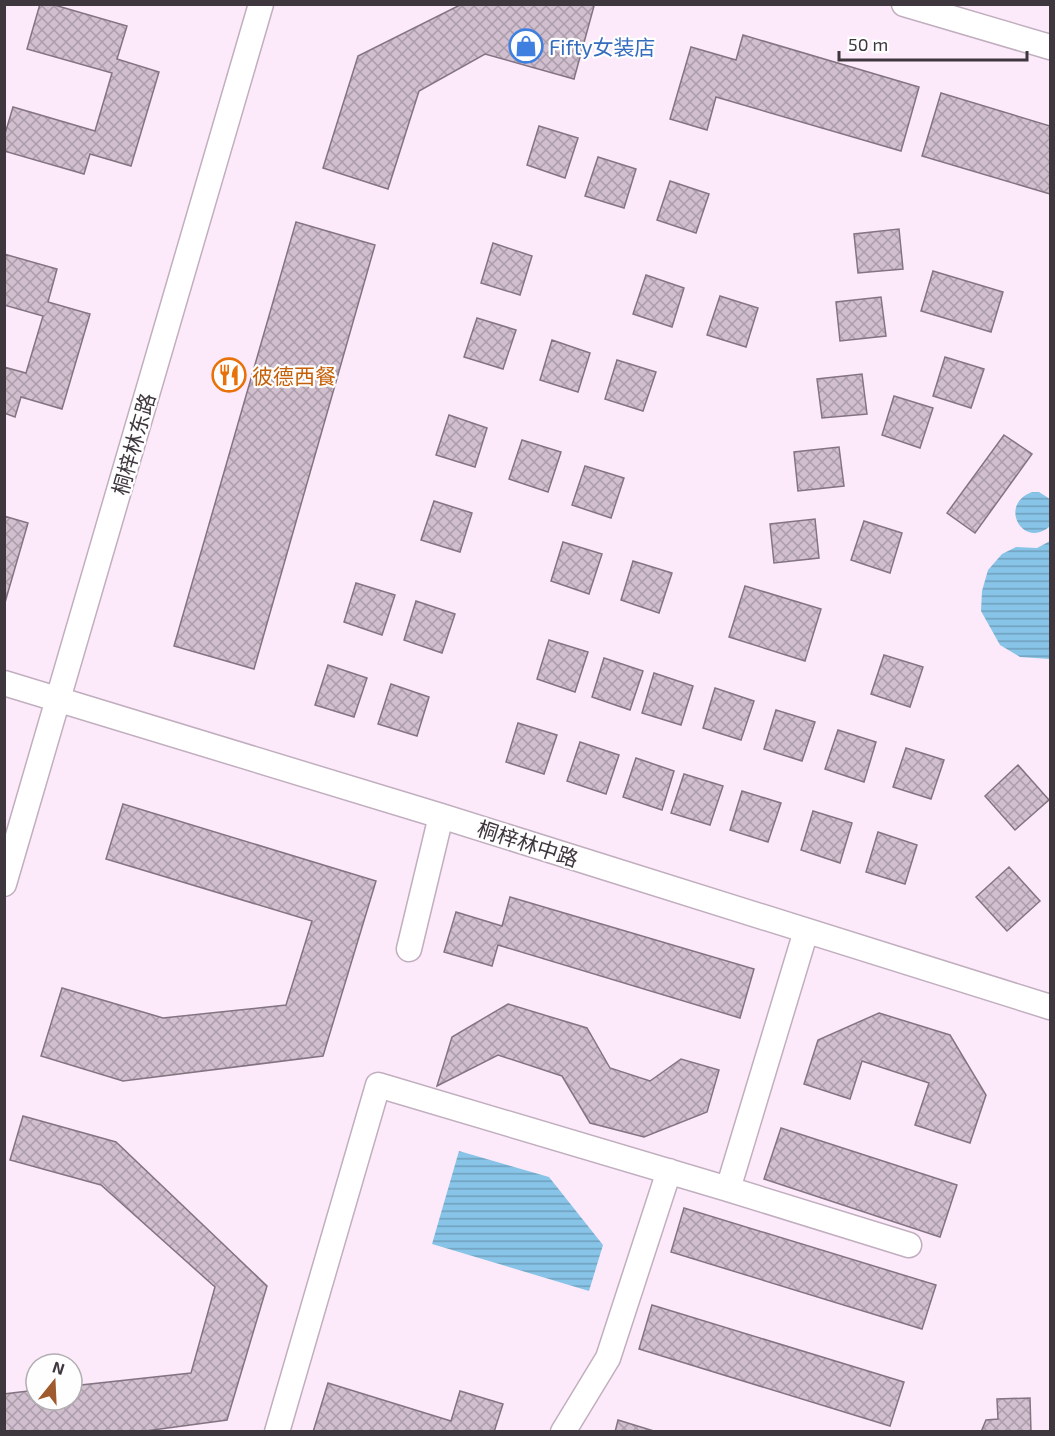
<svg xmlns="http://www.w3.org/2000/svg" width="1055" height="1436" font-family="'Exo 2','Noto Sans SC',sans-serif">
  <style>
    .water { fill: url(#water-rules) }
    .building { fill: url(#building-cross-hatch); stroke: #847482; stroke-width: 1.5 }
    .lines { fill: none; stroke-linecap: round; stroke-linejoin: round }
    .minor-casing { stroke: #c1afbf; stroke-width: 27 }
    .minor { stroke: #fff; stroke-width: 24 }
    .labels { text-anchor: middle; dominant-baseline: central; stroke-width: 4.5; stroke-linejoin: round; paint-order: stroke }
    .shop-label { font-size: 21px; fill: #366cbe; stroke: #fefefe; text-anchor: start }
    .food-label { font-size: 21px; fill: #c56008; stroke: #fefefe; text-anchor: start }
    .street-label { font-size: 21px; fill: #3e373e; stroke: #fefefe }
  </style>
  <defs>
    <pattern id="water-rules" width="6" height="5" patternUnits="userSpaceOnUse" patternTransform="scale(1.5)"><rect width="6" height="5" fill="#87c4e7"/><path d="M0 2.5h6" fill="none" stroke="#70a0bd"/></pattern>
    <pattern id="building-cross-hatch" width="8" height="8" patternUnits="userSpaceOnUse" patternTransform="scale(1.5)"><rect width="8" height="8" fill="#d1bfcf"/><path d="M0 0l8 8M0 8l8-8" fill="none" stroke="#ab9ca9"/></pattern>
  </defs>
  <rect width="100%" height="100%" fill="#fceafa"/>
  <path class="water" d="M 1032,492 L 1039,492 L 1050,499 L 1050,526 C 1024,550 997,505 1032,492 Z
    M 1050,541 L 1050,659 L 1020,657 L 1000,645 L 981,611 L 982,591 L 988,570 L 1002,554 L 1016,547 L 1037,548 Z
    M 459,1151 L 549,1177 L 603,1245 L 589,1291 L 432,1244 Z"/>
  <path class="building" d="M 40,4 L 51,4 L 127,26 L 117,59 L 159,72 L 131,166 L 90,154 L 84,174 L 4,151 L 4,137 L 13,107 L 95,131 L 112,73 L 27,49 Z
    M 462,4 L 588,4 L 594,6 L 574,79 L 485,54 L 419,91 L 388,189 L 323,168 L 358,56 Z
    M 743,35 L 919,87 L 901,151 L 716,97 L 707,130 L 670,119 L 691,47 L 736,60 Z
    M 941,93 L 1050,126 L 1050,194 L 922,156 Z
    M 539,126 L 578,138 L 565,178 L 527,165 Z
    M 598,157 L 636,169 L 624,208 L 585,196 Z
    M 670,181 L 709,194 L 696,233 L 657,220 Z
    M 296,222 L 375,245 L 254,669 L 174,646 Z
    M 899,229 L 903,269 L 858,273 L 854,234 Z
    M 493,243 L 532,256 L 520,295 L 481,283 Z
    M 4,254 L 57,269 L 48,302 L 90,314 L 62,409 L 21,397 L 15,417 L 4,413 L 4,367 L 26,373 L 43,316 L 4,305 Z
    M 933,271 L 1003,292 L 991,332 L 921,311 Z
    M 646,275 L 684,288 L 672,327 L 633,314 Z
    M 720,296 L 758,308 L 746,347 L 707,335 Z
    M 881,297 L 886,336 L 840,341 L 836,302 Z
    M 477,318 L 516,330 L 503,369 L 464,357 Z
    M 552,340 L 590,353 L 578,392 L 540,380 Z
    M 945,357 L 984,369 L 971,408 L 933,396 Z
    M 617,360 L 656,372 L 643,411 L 605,399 Z
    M 862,374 L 867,414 L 822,418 L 817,379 Z
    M 894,396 L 933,408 L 920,448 L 882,435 Z
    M 449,415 L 487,428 L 475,467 L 436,455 Z
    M 1004,435 L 1032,454 L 975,533 L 947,513 Z
    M 522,440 L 561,452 L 548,492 L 509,479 Z
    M 839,447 L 844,486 L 798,491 L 794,452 Z
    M 585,466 L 624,478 L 611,518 L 572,505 Z
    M 434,501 L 472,513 L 460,552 L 421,540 Z
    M 4,516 L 28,523 L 4,606 Z
    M 815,519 L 819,558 L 774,563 L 770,524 Z
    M 864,521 L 902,533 L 890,573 L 851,560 Z
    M 563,542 L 602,554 L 589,594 L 551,581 Z
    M 633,561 L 672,573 L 659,613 L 621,600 Z
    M 356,583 L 395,595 L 382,635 L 344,622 Z
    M 745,586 L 821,609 L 805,661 L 729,637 Z
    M 416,601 L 455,614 L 442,653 L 404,640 Z
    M 549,640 L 588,652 L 575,692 L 537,679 Z
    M 884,655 L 923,667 L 910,707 L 871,694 Z
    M 604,658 L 643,671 L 630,710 L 592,697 Z
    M 328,665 L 367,678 L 354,717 L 315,705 Z
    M 654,673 L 693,686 L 681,725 L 642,713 Z
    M 391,684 L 429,697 L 417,736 L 378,724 Z
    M 715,688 L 754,701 L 741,740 L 703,728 Z
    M 776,710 L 815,722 L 802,761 L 764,749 Z
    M 518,723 L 557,735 L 544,774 L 506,762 Z
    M 838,730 L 876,742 L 864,782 L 825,769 Z
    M 580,742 L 619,755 L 606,794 L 567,781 Z
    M 906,748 L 944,760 L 931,799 L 893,787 Z
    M 636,758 L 674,771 L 662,810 L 623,797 Z
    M 1018,765 L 1049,800 L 1015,830 L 985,796 Z
    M 684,774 L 723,786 L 710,825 L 671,813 Z
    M 742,791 L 781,803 L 768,842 L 730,830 Z
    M 123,804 L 376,881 L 323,1056 L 123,1081 L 41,1056 L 62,988 L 163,1018 L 286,1005 L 312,921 L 106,859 Z
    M 813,811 L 852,823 L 840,863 L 801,850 Z
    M 878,832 L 917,845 L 905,884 L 866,872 Z
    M 1009,867 L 1040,901 L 1007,931 L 976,897 Z
    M 510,897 L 754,969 L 740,1018 L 498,945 L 492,966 L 444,952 L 456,912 L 502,926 Z
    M 508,1004 L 587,1028 L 610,1068 L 650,1081 L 681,1059 L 719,1070 L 707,1112 L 644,1137 L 590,1123 L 562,1076 L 498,1055 L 437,1086 L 452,1037 Z
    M 879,1013 L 950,1035 L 986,1095 L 970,1143 L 915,1125 L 929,1083 L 862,1061 L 850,1099 L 804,1084 L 818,1040 Z
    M 23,1116 L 116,1142 L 267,1286 L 227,1420 L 138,1432 L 4,1432 L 4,1394 L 36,1390 L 36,1400 L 72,1400 L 72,1386 L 191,1373 L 215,1287 L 101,1185 L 10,1160 Z
    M 781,1128 L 957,1185 L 940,1237 L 764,1179 Z
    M 684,1208 L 936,1285 L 922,1329 L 671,1252 Z
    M 652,1305 L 904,1382 L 890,1426 L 639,1349 Z
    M 328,1383 L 451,1421 L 460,1391 L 503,1404 L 494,1432 L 313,1432 Z
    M 1030,1398 L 1031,1432 L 981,1432 L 986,1420 L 998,1419 L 997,1399 Z
    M 618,1420 L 657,1432 L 615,1432 Z"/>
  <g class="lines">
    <g class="minor-casing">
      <path id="minor" d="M 904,4 L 1050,47
        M 4,683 L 441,816 L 1050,1007
        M 4,884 L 261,4
        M 409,949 L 441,816
        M 728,1189 L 909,1245
        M 277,1432 L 378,1085 L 728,1189 L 806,931
        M 563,1432 L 608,1358 L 669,1171"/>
    </g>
    <use href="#minor" class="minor"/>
  </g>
  <defs>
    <g id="shop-ring" transform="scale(1.725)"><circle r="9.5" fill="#fefefe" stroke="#3f7fe0" stroke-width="1.5"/><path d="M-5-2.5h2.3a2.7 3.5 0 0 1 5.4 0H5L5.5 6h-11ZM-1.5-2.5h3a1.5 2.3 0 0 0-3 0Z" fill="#3f7fe0"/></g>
    <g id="restaurant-ring" transform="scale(1.725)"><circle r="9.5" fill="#fefefe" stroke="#e8710a" stroke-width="1.5"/><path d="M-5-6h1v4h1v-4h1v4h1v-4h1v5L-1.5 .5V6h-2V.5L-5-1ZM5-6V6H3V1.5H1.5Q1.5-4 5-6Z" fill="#e8710a"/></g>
  </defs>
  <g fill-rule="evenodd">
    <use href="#shop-ring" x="526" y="46"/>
    <use href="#restaurant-ring" x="229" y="375"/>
  </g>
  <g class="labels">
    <g class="shop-label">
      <text x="549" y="46">Fifty女装店</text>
    </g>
    <g class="food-label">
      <text x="252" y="375">彼德西餐</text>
    </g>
    <g class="street-label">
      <text transform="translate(133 444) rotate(-74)">桐梓林东路</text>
      <text transform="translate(528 843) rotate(18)">桐梓林中路</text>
    </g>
  </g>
  <rect width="1055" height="1436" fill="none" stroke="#3e373e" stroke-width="12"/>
  <g transform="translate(54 1382) rotate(18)"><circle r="28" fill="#fefefe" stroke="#b1aeb1" stroke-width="1.5"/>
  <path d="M0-4.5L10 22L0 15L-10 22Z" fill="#9f5a2e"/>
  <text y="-9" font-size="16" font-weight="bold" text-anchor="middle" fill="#3e373e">N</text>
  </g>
  <path d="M839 51v9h188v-9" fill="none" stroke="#3e373e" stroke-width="3"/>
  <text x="848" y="51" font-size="18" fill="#3e373e" stroke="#fefefe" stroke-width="4.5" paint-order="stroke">50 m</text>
</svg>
